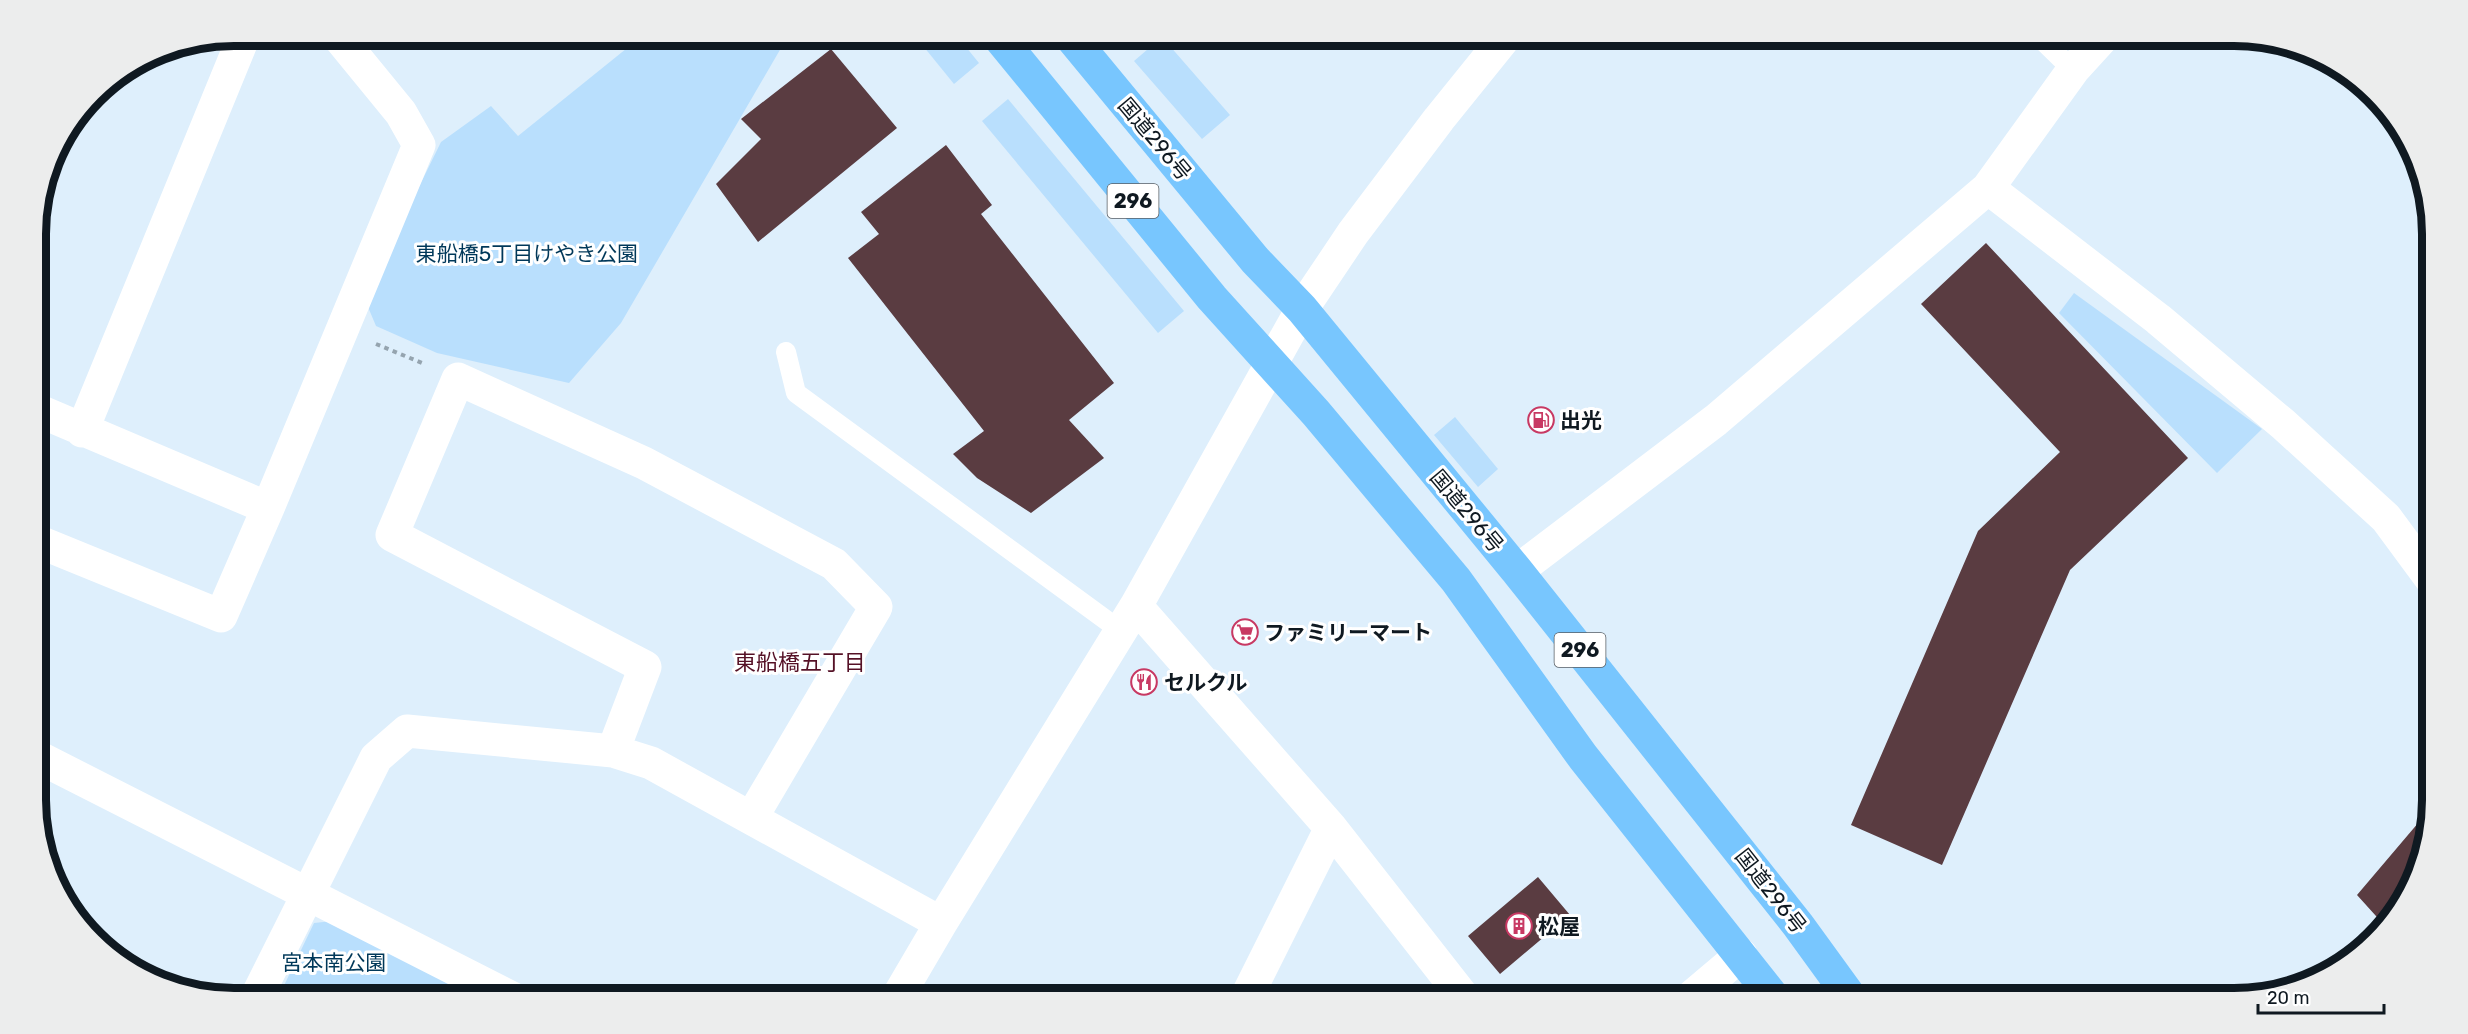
<svg xmlns="http://www.w3.org/2000/svg" width="2468" height="1034" font-family="Rubik,'Noto Sans JP',sans-serif">
  <style>
    .green { fill: #b9dffd }
    .building { fill: #5a3c41 }
    .lines { fill: none; stroke-linecap: round; stroke-linejoin: round }
    .path { stroke: #95a4af; stroke-width: 4; stroke-dasharray: 4.5 4.5; stroke-linecap: butt }
    .service { stroke: #fff; stroke-width: 20 }
    .minor { stroke: #fff; stroke-width: 33 }
    .trunk { stroke: #78c6fe; stroke-width: 33 }
    .labels { text-anchor: middle; dominant-baseline: central; stroke-width: 6; stroke-linejoin: round; paint-order: stroke }
    .shield { fill: #fff; stroke: #575e64; stroke-width: 1.5 }
    .shield-label { font-size: 20px; font-weight: bold; fill: #0f1921 }
    .street-label { font-size: 21px; fill: #0f1921; stroke: #fff }
    .park-label { font-size: 21px; fill: #003859; stroke: #fff }
    .poi-label { font-size: 21px; font-weight: bold; fill: #0f1921; stroke: #fff; text-anchor: start }
    .neighbourhood-label { font-size: 22px; fill: #551126; stroke: #fff }
    .rim { fill: none; stroke: #0f1921; stroke-width: 8 }
  </style>
  <rect width="100%" height="100%" fill="#deeffc"/>
  <path class="green" d="M 642,36 L 788,36 L 621,323 L 569,383 L 437,353 L 376,326 L 368,307 L 411,203 L 441,142 L 491,106 L 518,136 Z
    M 915,36 L 957,36 L 979,63 L 954,84 Z
    M 1162,37 L 1230,115 L 1202,139 L 1134,61 Z
    M 1008,99 L 1184,311 L 1158,333 L 982,121 Z
    M 2074,293 L 2262,429 L 2217,473 L 2059,313 Z
    M 1455,417 L 1498,469 L 1478,487 L 1434,435 Z
    M 333,921 L 482,998 L 278,998 L 314,923 Z"/>
  <path class="building" d="M 831,49 L 897,128 L 758,242 L 716,184 L 761,139 L 741,119 Z
    M 946,145 L 992,205 L 981,214 L 1114,383 L 1069,420 L 1104,458 L 1031,513 L 977,478 L 953,454 L 984,431 L 848,258 L 879,234 L 861,212 Z
    M 1986,243 L 2188,458 L 2070,570 L 1942,865 L 1851,825 L 1978,531 L 2060,452 L 1921,304 Z
    M 2430,809 L 2417,875 L 2391,921 L 2385,926 L 2357,895 Z
    M 1538,877 L 1570,915 L 1500,974 L 1468,936 Z"/>
  <g class="lines">
    <path class="path" d="M 376,344 L 422,363"/>
    <path class="service" d="M 2038,36 L 2073,70
      M 786,352 L 796,393 L 1121,631"/>
    <path class="minor" d="M 1988,188 L 2158,319 L 2283,424 L 2386,518 L 2431,579
      M 37,410 L 268,508
      M 82,431 L 244,36
      M 37,541 L 221,616 L 268,508 L 419,145 L 401,113 L 338,36
      M 1517,571 L 1716,420 L 1988,188 L 2073,70 L 2104,36
      M 1136,606 L 1331,828 L 1464,998
      M 613,751 L 645,667 L 392,535 L 458,379 L 644,463 L 834,564 L 876,607 L 752,817
      M 38,757 L 512,998
      M 256,998 L 376,758 L 407,731 L 613,751 L 651,763 L 941,923
      M 897,998 L 941,923 L 1136,606 L 1302,309 L 1353,233 L 1439,119 L 1506,36
      M 1246,998 L 1331,828
      M 1690,998 L 1741,955"/>
    <path class="trunk" d="M 998,36 L 1212,298 L 1316,413 L 1456,580 L 1583,757 L 1774,998
      M 1070,36 L 1255,260 L 1302,309 L 1517,571 L 1798,925 L 1851,998"/>
  </g>
  <defs>
    <g id="fuel-ring" transform="scale(1.35)"><circle r="9.5" fill="#fff" stroke="#c83963" stroke-width="1.5"/><path d="M-5.5-6h7V0h2V4h1.3V-2.5L3-4.5l.8-.8L6-3V5H2.5V1h-1V6h-7ZM-4.2-4.7v3.2H.2V-4.7Z" fill="#c83963"/></g>
    <g id="supermarket-ring" transform="scale(1.35)"><circle r="9.5" fill="#fff" stroke="#c83963" stroke-width="1.5"/><path d="M-6-5.5h2.5l.6 2H6L4.5 2H-2.5L-4.4-4H-6ZM-1.5 3.2a1.3 1.3 0 1 0 .1 0ZM3 3.2a1.3 1.3 0 1 0 .1 0Z" fill="#c83963"/></g>
    <g id="restaurant-ring" transform="scale(1.35)"><circle r="9.5" fill="#fff" stroke="#c83963" stroke-width="1.5"/><path d="M-5-6h1v4h1v-4h1v4h1v-4h1v5L-1.5 .5V6h-2V.5L-5-1ZM5-6V6H3V1.5H1.5Q1.5-4 5-6Z" fill="#c83963"/></g>
    <g id="building-ring" transform="scale(1.35)"><circle r="9.5" fill="#fff" stroke="#c83963" stroke-width="1.5"/><path d="M-4-6H4V6H1V3H-1V6H-4ZM-2.5-4.3h1.7v1.8h-1.7ZM.8-4.3h1.7v1.8H.8ZM-2.5-1h1.7V.8h-1.7ZM.8-1h1.7V.8H.8Z" fill="#c83963"/></g>
  </defs>
  <g fill-rule="evenodd">
    <use href="#fuel-ring" x="1541" y="420"/>
    <use href="#supermarket-ring" x="1245" y="632"/>
    <use href="#restaurant-ring" x="1144" y="682"/>
    <use href="#building-ring" x="1519" y="926"/>
  </g>
  <g class="labels">
    <g class="shield">
      <rect x="1107.5" y="184" width="51" height="34" rx="4.5"/>
      <rect x="1554.5" y="633" width="51" height="34" rx="4.5"/>
    </g>
    <g class="shield-label">
      <text x="1133" y="201">296</text>
      <text x="1580" y="650">296</text>
    </g>
    <g class="street-label">
      <text transform="translate(1155 139) rotate(50)">国道296号</text>
      <text transform="translate(1467 511) rotate(50)">国道296号</text>
      <text transform="translate(1771 891) rotate(52)">国道296号</text>
    </g>
    <g class="park-label">
      <text x="527" y="253">東船橋5丁目けやき公園</text>
      <text x="334" y="962">宮本南公園</text>
    </g>
    <g class="poi-label">
      <text x="1560" y="420">出光</text>
      <text x="1264" y="632">ファミリーマート</text>
      <text x="1164" y="682">セルクル</text>
      <text x="1538" y="926">松屋</text>
    </g>
    <g class="neighbourhood-label">
      <text x="800" y="662">東船橋五丁目</text>
    </g>
  </g>
  <path d="M0 0H2468V1034H0ZM234 46H2234A188 188 0 0 1 2422 234V800A188 188 0 0 1 2234 988H234A188 188 0 0 1 46 800V234A188 188 0 0 1 234 46Z" fill="#eceded" fill-rule="evenodd"/>
  <path class="rim" d="M234 46H2234A188 188 0 0 1 2422 234V800A188 188 0 0 1 2234 988H234A188 188 0 0 1 46 800V234A188 188 0 0 1 234 46Z"/>
  <path d="M2258 1004v9h126v-9" fill="none" stroke="#0f1921" stroke-width="3"/>
  <text x="2267" y="1004" font-size="18" fill="#0f1921" stroke="#ffffff" stroke-width="4.5" paint-order="stroke">20 m</text>
</svg>
